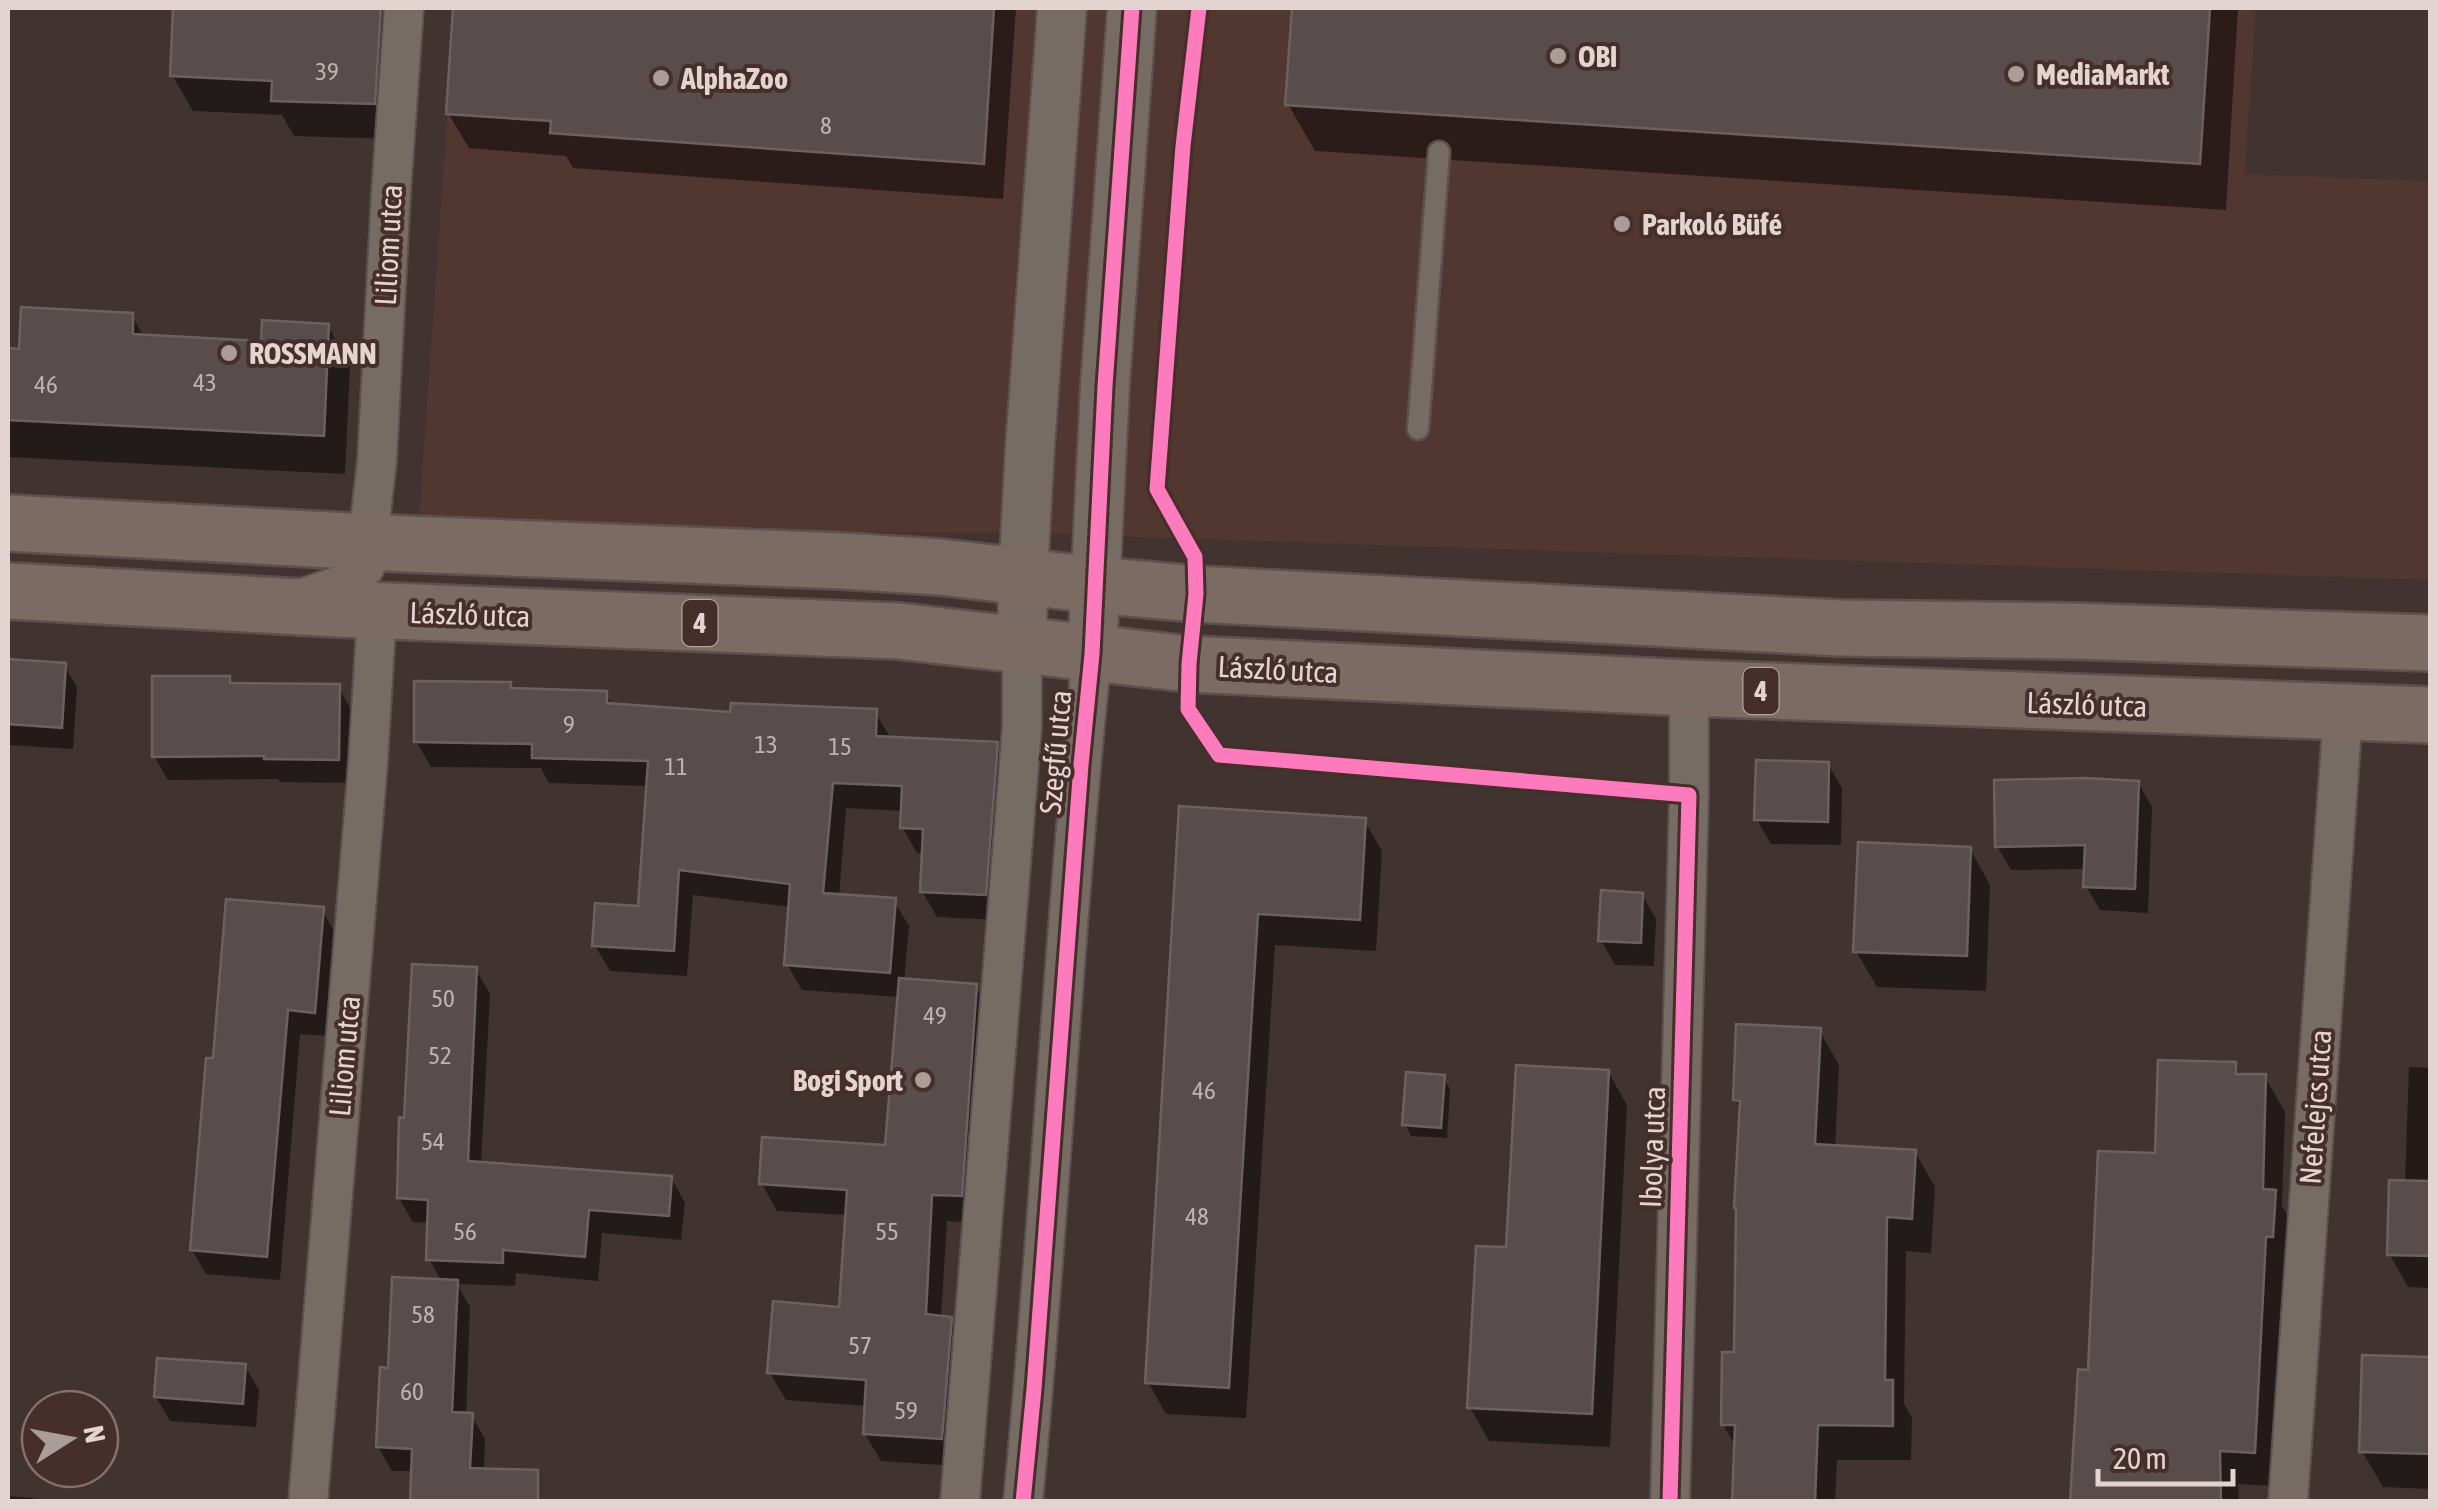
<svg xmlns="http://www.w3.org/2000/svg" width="2438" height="1509" font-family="'Asap Condensed',sans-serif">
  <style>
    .built { fill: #523630 }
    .shadow { fill: #0007 }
    .building { fill: #584c4c; stroke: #6c6060; stroke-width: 2.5 }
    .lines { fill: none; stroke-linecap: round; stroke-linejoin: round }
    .service-casing { stroke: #5c514f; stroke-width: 25 }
    .minor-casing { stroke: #5c514f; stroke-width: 42 }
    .tertiary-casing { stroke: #5c514f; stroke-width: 52 }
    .primary-casing { stroke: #5c514f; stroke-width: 60 }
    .service { stroke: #776c64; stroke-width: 20 }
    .minor { stroke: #776c64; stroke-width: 38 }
    .tertiary { stroke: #776c64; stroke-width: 48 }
    .primary { stroke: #7b6b63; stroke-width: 55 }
    .cycleway-casing { stroke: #462e2a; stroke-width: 21 }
    .cycleway { stroke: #fd7abc; stroke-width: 15 }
    .poi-dot { fill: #aa9c99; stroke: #462e2a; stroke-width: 4 }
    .labels { text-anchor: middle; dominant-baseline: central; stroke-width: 8; stroke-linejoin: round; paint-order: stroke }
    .number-label { font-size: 25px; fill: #c0b2b0 }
    .shield { fill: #462e2a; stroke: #b4a29f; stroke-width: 2.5 }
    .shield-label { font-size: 28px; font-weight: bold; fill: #e3d4d1 }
    .poi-label { font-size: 30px; font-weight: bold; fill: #e3d4d1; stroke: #462e2a; text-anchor: start }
    .street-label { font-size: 30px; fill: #e3d4d1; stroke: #462e2a }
  </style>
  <rect width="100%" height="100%" fill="#403330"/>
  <path class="built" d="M 455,8 L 2256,8 L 2245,174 L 2430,181 L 2430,580 L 1014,533 L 418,530 Z"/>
  <path class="shadow" d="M 171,8 L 405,8 L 394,139 L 294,136 L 282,115 L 193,111 L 172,75 L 175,16 Z
    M 456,8 L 1016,8 L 1003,199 L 573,168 L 566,156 L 469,148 L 448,113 Z
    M 1294,8 L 2238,8 L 2226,210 L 1315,151 L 1288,104 Z
    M 132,316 L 144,337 L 263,344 L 328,326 L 350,365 L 345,474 L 8,457 L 8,351 L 21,352 Z
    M 8,662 L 64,665 L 77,687 L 73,749 L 8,745 Z
    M 228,678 L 233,686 L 338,687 L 352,711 L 351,783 L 280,782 L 278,779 L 168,780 L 154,756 Z
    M 510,685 L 513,690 L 605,693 L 613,706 L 733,715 L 875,712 L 890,737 L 997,744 L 1012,770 L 1000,920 L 937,917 L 922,891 L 924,853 L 917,853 L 902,827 L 903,811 L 846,808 L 839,896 L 894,901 L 909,926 L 904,981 L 976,987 L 991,1014 L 977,1223 L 947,1221 L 941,1318 L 951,1319 L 967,1347 L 957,1466 L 881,1461 L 865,1434 L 867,1406 L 786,1400 L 770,1373 L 842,1310 L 848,1215 L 777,1211 L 762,1184 L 888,1148 L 900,997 L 802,990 L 787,964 L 791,907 L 693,895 L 687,976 L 610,971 L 595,946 L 641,908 L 649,786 L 549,783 L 541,768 L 431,767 L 416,741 Z
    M 1828,764 L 1842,788 L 1841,845 L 1771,844 L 1757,820 Z
    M 2138,783 L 2152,807 L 2148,913 L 2100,910 L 2086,886 L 2086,869 L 2011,870 L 1997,846 Z
    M 1182,809 L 1364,820 L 1382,851 L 1376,951 L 1275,945 L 1246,1418 L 1166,1414 L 1148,1382 Z
    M 1970,849 L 1990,885 L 1986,991 L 1877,987 L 1856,951 Z
    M 1642,895 L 1656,919 L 1654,966 L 1615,965 L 1601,940 Z
    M 322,910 L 336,934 L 328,1036 L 300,1034 L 280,1280 L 206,1274 L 192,1250 Z
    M 476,970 L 490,994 L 481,1165 L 671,1178 L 685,1203 L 681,1240 L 602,1233 L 598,1281 L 516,1273 L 515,1286 L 457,1284 L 470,1307 L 466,1415 L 471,1415 L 485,1439 L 484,1471 L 392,1471 L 378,1447 L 390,1370 L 442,1282 L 429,1259 L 430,1223 L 413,1222 L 399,1198 L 406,1120 Z
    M 1819,1030 L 1839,1065 L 1835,1148 L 1915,1152 L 1935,1187 L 1931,1253 L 1906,1251 L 1904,1404 L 1912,1418 L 1911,1460 L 1837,1460 L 1835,1502 L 1734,1502 L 1736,1447 L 1723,1424 L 1736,1355 L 1742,1112 L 1735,1100 Z
    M 2235,1065 L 2241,1076 L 2265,1077 L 2285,1112 L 2282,1206 L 2294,1227 L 2292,1271 L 2285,1271 L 2274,1486 L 2238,1484 L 2239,1502 L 2073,1502 L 2090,1372 L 2158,1156 Z
    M 2409,1067 L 2430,1068 L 2430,1288 L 2408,1287 L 2390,1255 L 2405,1183 Z
    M 1608,1072 L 1627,1105 L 1610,1447 L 1489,1441 L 1470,1407 L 1508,1250 Z
    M 1443,1077 L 1450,1089 L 1447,1138 L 1411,1136 L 1405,1124 Z
    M 2364,1357 L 2430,1359 L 2430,1489 L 2383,1487 L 2362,1451 Z
    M 245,1366 L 259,1390 L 256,1427 L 170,1421 L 156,1397 Z
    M 8,1496 L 33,1498 L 35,1502 L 8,1502 Z"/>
  <path class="building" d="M 173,8 L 381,8 L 375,104 L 271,101 L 272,81 L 170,76 Z
    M 453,8 L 994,8 L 984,164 L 550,133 L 551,121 L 446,114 Z
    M 1292,8 L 2210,8 L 2200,164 L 1285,105 Z
    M 21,307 L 133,313 L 133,334 L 261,341 L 262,320 L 329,324 L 324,436 L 8,420 L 8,348 L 19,349 Z
    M 8,659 L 66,663 L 62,728 L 8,724 Z
    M 152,676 L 230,676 L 230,683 L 340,684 L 339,760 L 264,759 L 264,756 L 152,757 Z
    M 414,681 L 511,682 L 511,688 L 607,691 L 607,703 L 730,712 L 731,703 L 877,709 L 876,736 L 998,742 L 986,895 L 920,892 L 923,829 L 900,828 L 902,786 L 833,783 L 823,893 L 896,898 L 890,973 L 784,965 L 790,884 L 679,870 L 674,951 L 592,946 L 595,903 L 638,906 L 648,761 L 532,758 L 532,744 L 414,742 Z
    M 1756,760 L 1829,762 L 1828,822 L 1754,820 Z
    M 2085,778 L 2139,781 L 2135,889 L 2083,887 L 2085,845 L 1995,847 L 1994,780 Z
    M 1179,806 L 1366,818 L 1360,920 L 1258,914 L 1229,1388 L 1145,1383 Z
    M 1858,842 L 1971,847 L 1967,956 L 1853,952 Z
    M 1601,890 L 1643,893 L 1641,943 L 1598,941 Z
    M 226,899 L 324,907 L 315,1013 L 288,1010 L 267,1257 L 190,1250 L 206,1058 L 213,1058 Z
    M 412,964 L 477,967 L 468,1161 L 672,1176 L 669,1216 L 589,1210 L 585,1257 L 503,1250 L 503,1263 L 426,1260 L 428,1200 L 397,1198 L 399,1117 L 404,1118 Z
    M 899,978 L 977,984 L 962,1196 L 932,1195 L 926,1314 L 952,1317 L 942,1439 L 863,1434 L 866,1380 L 767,1373 L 773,1301 L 839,1307 L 847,1190 L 759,1184 L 762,1137 L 885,1145 Z
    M 1736,1024 L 1821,1028 L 1815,1144 L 1916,1150 L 1912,1219 L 1887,1217 L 1885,1380 L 1893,1380 L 1893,1426 L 1818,1425 L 1815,1502 L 1732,1502 L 1735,1425 L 1721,1425 L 1722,1352 L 1734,1352 L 1736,1208 L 1734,1208 L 1740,1101 L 1733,1100 Z
    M 2158,1060 L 2236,1062 L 2236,1074 L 2266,1074 L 2263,1189 L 2276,1190 L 2273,1237 L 2266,1237 L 2255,1453 L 2220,1451 L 2221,1502 L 2070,1502 L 2078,1369 L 2088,1370 L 2098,1151 L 2155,1153 Z
    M 1516,1065 L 1609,1070 L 1592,1414 L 1467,1408 L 1476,1246 L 1506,1247 Z
    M 1406,1072 L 1445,1075 L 1441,1128 L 1402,1125 Z
    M 2389,1180 L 2430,1181 L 2430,1256 L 2387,1255 Z
    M 392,1277 L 458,1280 L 452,1412 L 473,1413 L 470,1468 L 538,1470 L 538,1502 L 410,1502 L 412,1449 L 376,1447 L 380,1367 L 388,1368 Z
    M 2362,1355 L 2430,1357 L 2430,1454 L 2359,1452 Z
    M 157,1358 L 246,1364 L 243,1404 L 154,1397 Z"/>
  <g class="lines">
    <g class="service-casing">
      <path id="service" d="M 1418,429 L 1439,152"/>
    </g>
    <g class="minor-casing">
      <path id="minor" d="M 303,598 L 352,581 L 365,567 L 377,460 L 391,193 L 404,8
        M 308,1502 L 368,762 L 377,611
        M 960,1502 L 1022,727 L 1022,646
        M 1023,1502 C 1050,1219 1063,936 1092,654
        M 1670,1502 L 1689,795 L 1689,688
        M 2288,1502 L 2343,713"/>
    </g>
    <g class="tertiary-casing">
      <path id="tertiary" d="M 1022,646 L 1023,577 L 1030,446 L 1062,8
        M 1092,654 L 1105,386 L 1132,8"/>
    </g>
    <g class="primary-casing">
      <path id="primary" d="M 8,523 L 407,544 L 842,561 L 940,567 L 1095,585 L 1196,594 L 1840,628 L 2073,631 L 2430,643
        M 8,591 L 338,609 L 898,631 L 1189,664 L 1689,688 L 2430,715"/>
    </g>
    <use href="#service" class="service"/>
    <use href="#minor" class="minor"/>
    <use href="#tertiary" class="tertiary"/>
    <use href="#primary" class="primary"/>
    <g class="cycleway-casing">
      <path id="cycleway" d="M 1199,8 L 1183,146 L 1157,489 L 1195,557 L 1196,594 L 1189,664 L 1188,709 L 1219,755 L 1689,795 L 1670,1502
        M 1023,1502 L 1034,1389 L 1081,765 L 1092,654 L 1105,386 L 1132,8"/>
    </g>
    <use href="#cycleway" class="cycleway"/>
  </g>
  <g class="poi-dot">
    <circle cx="1558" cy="56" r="10"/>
    <circle cx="2016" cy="74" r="10"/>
    <circle cx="661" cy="78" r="10"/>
    <circle cx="1622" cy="224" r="10"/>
    <circle cx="229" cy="353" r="10"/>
    <circle cx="923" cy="1080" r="10"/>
  </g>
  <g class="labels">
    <g class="number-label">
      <text x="327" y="71">39</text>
      <text x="826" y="125">8</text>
      <text x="205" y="382">43</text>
      <text x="46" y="384">46</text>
      <text x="569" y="724">9</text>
      <text x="766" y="744">13</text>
      <text x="840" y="746">15</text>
      <text x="676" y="766">11</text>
      <text x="443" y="998">50</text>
      <text x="935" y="1015">49</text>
      <text x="440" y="1055">52</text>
      <text x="1204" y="1090">46</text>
      <text x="433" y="1141">54</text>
      <text x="1197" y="1216">48</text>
      <text x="465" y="1231">56</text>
      <text x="887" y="1231">55</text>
      <text x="423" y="1314">58</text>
      <text x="860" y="1345">57</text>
      <text x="412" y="1391">60</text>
      <text x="906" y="1410">59</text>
    </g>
    <g class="shield">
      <rect x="682.5" y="600" width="35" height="46" rx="8"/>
      <rect x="1743.5" y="668" width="35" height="46" rx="8"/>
    </g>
    <g class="shield-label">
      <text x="700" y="623">4</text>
      <text x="1761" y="691">4</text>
    </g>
    <g class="poi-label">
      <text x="1578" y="56">OBI</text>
      <text x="2036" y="74">MediaMarkt</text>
      <text x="681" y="78">AlphaZoo</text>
      <text x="1642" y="224">Parkoló Büfé</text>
      <text x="249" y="353">ROSSMANN</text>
      <text x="903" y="1080" text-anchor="end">Bogi Sport</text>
    </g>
    <g class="street-label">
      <text transform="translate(388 245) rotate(-87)">Liliom utca</text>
      <text transform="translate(470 614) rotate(2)">László utca</text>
      <text transform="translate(1278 669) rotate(3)">László utca</text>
      <text transform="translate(2087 704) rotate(2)">László utca</text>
      <text transform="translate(1055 752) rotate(-85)">Szegfű utca</text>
      <text transform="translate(344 1056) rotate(-85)">Liliom utca</text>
      <text transform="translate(2315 1107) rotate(-86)">Nefelejcs utca</text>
      <text transform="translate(1652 1147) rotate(-88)">Ibolya utca</text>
    </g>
  </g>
  <rect width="2438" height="1509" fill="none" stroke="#e3d4d1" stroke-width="20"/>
  <g transform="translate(70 1439) rotate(79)"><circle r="48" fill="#462e2a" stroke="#85706d" stroke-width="2.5"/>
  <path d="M0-8L18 38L0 25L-18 38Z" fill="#aa9c99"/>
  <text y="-15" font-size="28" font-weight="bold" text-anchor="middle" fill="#e3d4d1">N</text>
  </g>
  <path d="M2098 1469v15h135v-15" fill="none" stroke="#e3d4d1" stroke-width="5"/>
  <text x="2113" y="1469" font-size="30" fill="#e3d4d1" stroke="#462e2a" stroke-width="8" paint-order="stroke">20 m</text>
</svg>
